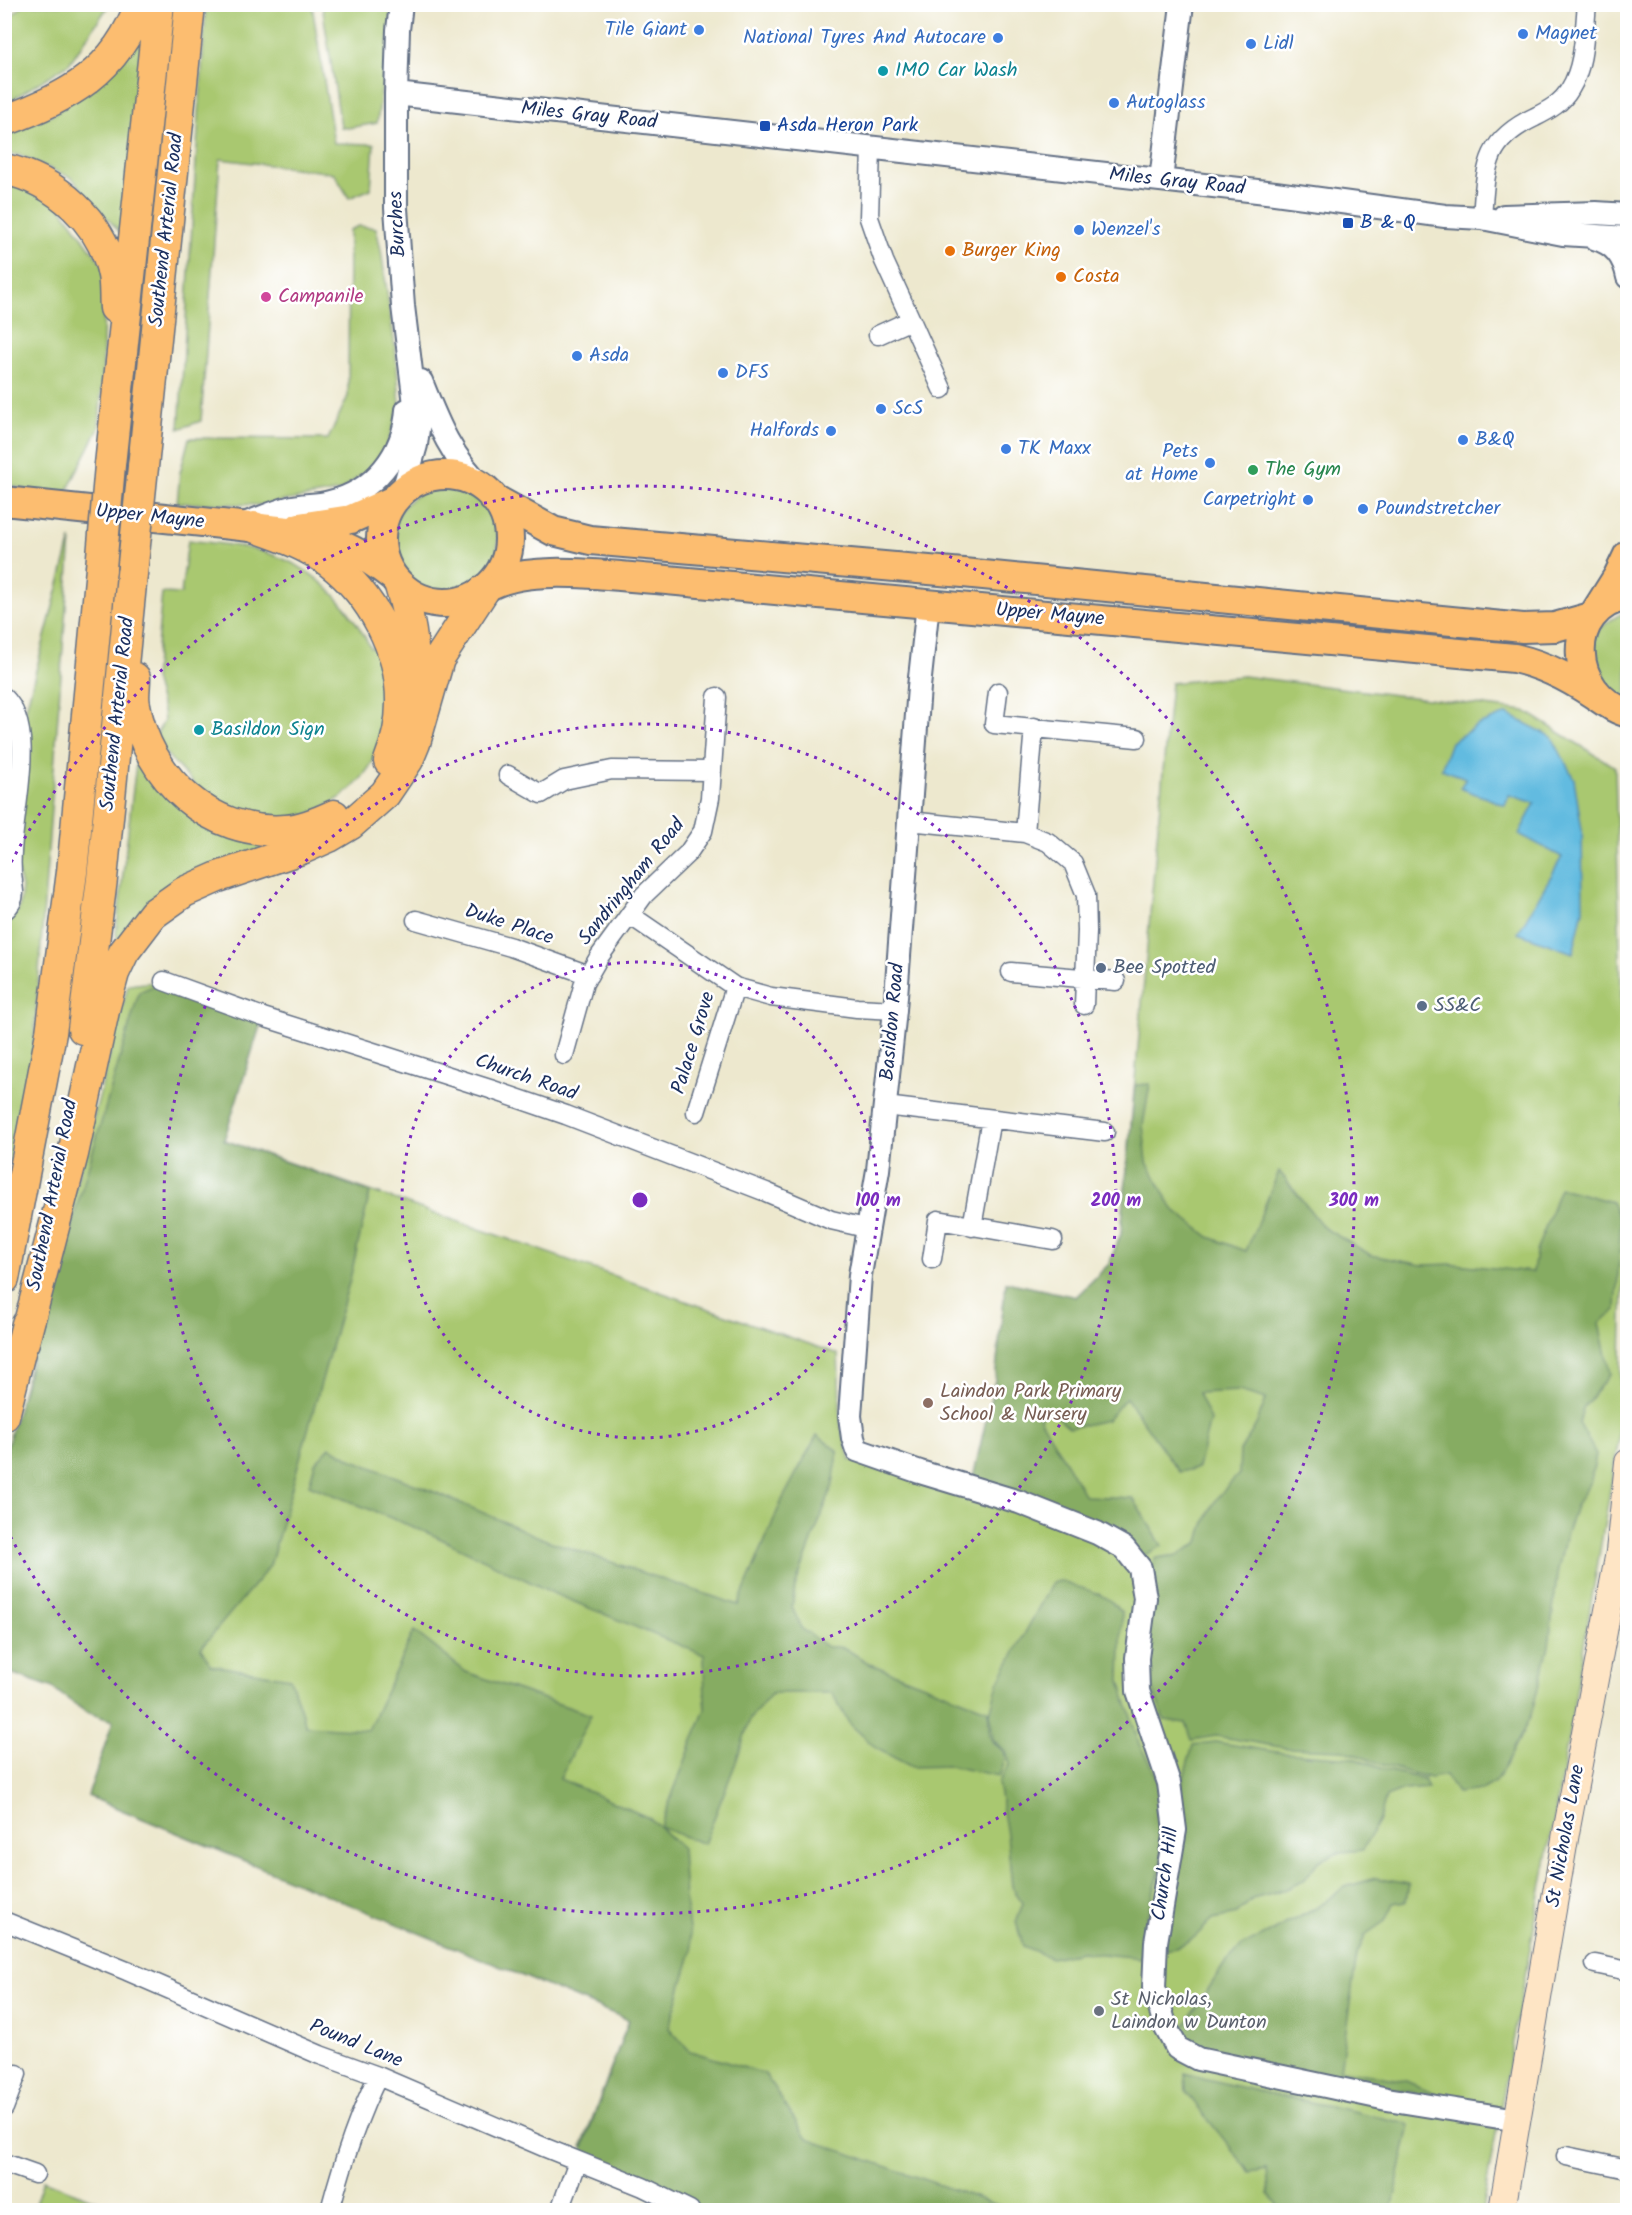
<svg xmlns="http://www.w3.org/2000/svg" width="1632" height="2215" font-family="Kalam,sans-serif">
  <style>
    .green { fill: #a9c870; stroke: #627c67; stroke-width: 1.5 }
    .forest { fill: #86ac62; stroke: #506e60; stroke-width: 1.5 }
    .water { fill: #62bbe0; stroke: #3e759f; stroke-width: 1.5 }
    .lines { fill: none; stroke-linecap: round; stroke-linejoin: round }
    .minor-casing { stroke: #647085; stroke-width: 21 }
    .tertiary-casing { stroke: #647085; stroke-width: 26 }
    .secondary-casing { stroke: #647085; stroke-width: 28 }
    .primary-casing { stroke: #647085; stroke-width: 32 }
    .trunk-casing { stroke: #647085; stroke-width: 33 }
    .minor { stroke: #fff; stroke-width: 18 }
    .tertiary { stroke: #fff; stroke-width: 22 }
    .secondary { stroke: #fee5c5; stroke-width: 26 }
    .primary { stroke: #fcbd6f; stroke-width: 28 }
    .trunk { stroke: #fcbd6f; stroke-width: 30 }
    .trunk-bridge-casing { stroke: #647085; stroke-width: 33; stroke-linecap: butt }
    .trunk-bridge { stroke: #fcbd6f; stroke-width: 30 }
    .ring { fill: none; stroke: #7b2cbf; stroke-width: 3; stroke-dasharray: 3 6 }
    .shop-dot { fill: #3f7fe0; stroke: #fff; stroke-width: 2 }
    .culture-dot { fill: #0f9aa8; stroke: #fff; stroke-width: 2 }
    .transit-dot { fill: #1a4fb4; stroke: #fff; stroke-width: 2 }
    .food-dot { fill: #e8710a; stroke: #fff; stroke-width: 2 }
    .hotel-dot { fill: #d1479c; stroke: #fff; stroke-width: 2 }
    .leisure-dot { fill: #2e9e5b; stroke: #fff; stroke-width: 2 }
    .service-dot { fill: #5c6f8a; stroke: #fff; stroke-width: 2 }
    .education-dot { fill: #8d6e63; stroke: #fff; stroke-width: 2 }
    .worship-dot { fill: #6b7280; stroke: #fff; stroke-width: 2 }
    .labels { text-anchor: middle; dominant-baseline: central; stroke-width: 5; stroke-linejoin: round; paint-order: stroke }
    .shop-label { font-size: 20px; fill: #366cbe; stroke: #fff; text-anchor: start }
    .culture-label { font-size: 20px; fill: #0d838f; stroke: #fff; text-anchor: start }
    .street-label { font-size: 20px; fill: #1b2f5e; stroke: #fff }
    .transit-label { font-size: 20px; fill: #164399; stroke: #fff; text-anchor: start }
    .food-label { font-size: 20px; fill: #c56008; stroke: #fff; text-anchor: start }
    .hotel-label { font-size: 20px; fill: #b23c85; stroke: #fff; text-anchor: start }
    .leisure-label { font-size: 20px; fill: #27864d; stroke: #fff; text-anchor: start }
    .service-label { font-size: 20px; fill: #4e5e75; stroke: #fff; text-anchor: start }
    .education-label { font-size: 20px; fill: #785e54; stroke: #fff; text-anchor: start }
    .worship-label { font-size: 20px; fill: #5b616d; stroke: #fff; text-anchor: start }
    .centre { fill: #7b2cbf; stroke: #fff; stroke-width: 3 }
    .ring-label { font-size: 18px; text-anchor: middle; font-weight: bold; fill: #7b2cbf; stroke: #fff; stroke-width: 5; stroke-linejoin: round; paint-order: stroke }
  </style>
  <rect width="100%" height="100%" fill="#fff"/>
  <filter id="ink" filterUnits="userSpaceOnUse"><feTurbulence type="fractalNoise" baseFrequency=".0167" numOctaves="2"/><feDisplacementMap in="SourceGraphic" scale="12" xChannelSelector="R" yChannelSelector="G"/><feConvolveMatrix kernelMatrix="1 2 1 2 8 2 1 2 1" color-interpolation-filters="sRGB"/></filter>
  <filter id="wash" filterUnits="userSpaceOnUse"><feTurbulence type="fractalNoise" baseFrequency=".008" numOctaves="4" result="noise"/><feDisplacementMap in="SourceGraphic" scale="24" xChannelSelector="R" yChannelSelector="G"/><feGaussianBlur stdDeviation="1.35" result="paint"/><feColorMatrix in="noise" values="0 0 0 0 0 0 0 0 0 0 0 0 0 0 0 0 0 1.4 0 .05"/><feComposite in="paint" operator="in"/></filter>
  <g filter="url(#wash)">
    <rect width="100%" height="100%" fill="#ede8ce"/>
    <path class="green" d="M 24,5 L 109,5 L 69,64 L 5,104 L 5,21 Z
      M 206,5 L 312,5 L 334,143 L 374,144 L 371,189 L 349,198 L 334,173 L 220,159 L 201,421 L 179,429 Z
      M 322,5 L 393,5 L 377,123 L 348,128 L 341,127 Z
      M 156,27 L 123,236 L 72,178 L 19,155 L 5,154 L 5,134 L 56,113 Z
      M 4,179 L 51,194 L 104,267 L 103,363 L 99,428 L 67,491 L 56,498 L 5,484 Z
      M 359,226 L 376,228 L 381,250 L 396,354 L 400,405 L 384,456 L 341,491 L 261,505 L 177,503 L 180,473 L 189,438 L 328,439 L 348,396 L 349,230 Z
      M392 540a53 53 0 1 1 106 0a53 53 0 1 1-106 0Z
      M 71,539 L 33,1053 L 5,1185 L 4,929 L 19,909 L 22,887 L 14,859 L 26,708 Z
      M 188,540 C 209,543 231,544 252,549 C 311,562 344,597 371,648 L 377,646 C 404,727 376,799 289,820 C 276,824 237,815 221,813 L 153,740 L 164,721 L 163,711 L 154,679 L 162,593 L 181,594 Z
      M 1627,611 L 1627,701 L 1599,683 C 1590,643 1586,631 1627,611 Z
      M 1243,676 L 1525,711 L 1615,767 L 1626,1171 L 1619,1438 L 1559,1792 L 1482,2210 L 690,2210 L 582,2146 L 629,2020 L 88,1796 L 113,1721 L 86,1712 L 51,1687 L 5,1671 L 5,1460 L 128,985 L 164,981 L 224,1140 L 838,1354 L 841,1426 L 850,1460 L 973,1478 L 995,1380 L 1006,1282 L 1076,1297 L 1109,1264 L 1121,1234 L 1171,683 Z
      M 137,755 L 158,777 L 292,836 L 118,944 L 116,933 Z
      M 43,2180 L 120,2210 L 33,2210 Z"/>
    <path class="forest" d="M 164,981 L 263,1017 L 224,1140 L 370,1192 L 350,1279 L 270,1566 L 201,1648 L 211,1665 L 290,1678 L 306,1726 L 368,1730 L 414,1631 L 466,1672 L 591,1715 L 560,1779 L 649,1818 L 682,1848 L 685,1899 L 692,1951 L 669,2028 L 690,2051 L 765,2074 L 807,2139 L 1012,2210 L 690,2210 L 578,2161 L 629,2020 L 88,1796 L 113,1721 L 86,1712 L 51,1687 L 5,1671 L 4,1457 L 139,992 Z
      M 1150,1084 L 1143,1125 L 1147,1162 L 1172,1208 L 1209,1237 L 1246,1251 L 1279,1171 L 1324,1228 L 1371,1255 L 1422,1265 L 1455,1264 L 1533,1272 L 1536,1252 L 1560,1188 L 1612,1202 L 1621,1221 L 1616,1310 L 1599,1323 L 1610,1374 L 1583,1408 L 1579,1423 L 1596,1454 L 1591,1480 L 1576,1506 L 1564,1542 L 1557,1575 L 1549,1646 L 1531,1715 L 1506,1765 L 1494,1783 L 1482,1790 L 1457,1793 L 1445,1775 L 1430,1778 L 1386,1766 L 1343,1750 L 1286,1748 L 1216,1736 L 1192,1740 L 1186,1723 L 1164,1720 L 1147,1671 L 1149,1568 L 1156,1558 L 1178,1555 L 1199,1542 C 1207,1509 1215,1498 1239,1474 L 1240,1451 L 1256,1425 L 1266,1399 L 1239,1391 L 1198,1393 L 1210,1420 L 1198,1468 L 1179,1472 L 1126,1398 L 1107,1420 L 1070,1428 L 1047,1408 L 1040,1418 L 1085,1496 L 1133,1498 L 1162,1546 L 1143,1556 L 973,1478 L 995,1380 L 1006,1282 L 1076,1297 L 1109,1264 L 1121,1234 L 1135,1085 Z
      M 817,1435 L 838,1451 L 833,1484 L 795,1587 L 792,1607 L 801,1628 L 827,1647 L 843,1647 L 870,1664 L 989,1710 C 989,1719 988,1730 991,1739 C 993,1744 997,1745 1001,1749 C 1008,1758 1003,1767 999,1776 L 950,1766 L 912,1767 L 877,1749 L 849,1723 L 832,1693 L 772,1693 L 750,1719 L 736,1762 L 704,1844 L 660,1827 L 705,1709 L 704,1655 L 555,1594 L 433,1535 L 309,1485 L 315,1463 L 330,1447 L 353,1460 L 442,1495 L 546,1540 L 738,1605 L 782,1500 Z
      M 1060,1581 C 1085,1590 1104,1591 1122,1612 L 1120,1681 L 1139,1744 L 1161,1784 L 1166,1825 L 1159,1873 L 1147,1918 L 1141,1958 L 1081,1952 L 1051,1958 L 1023,1946 L 1016,1922 L 1023,1903 L 1012,1887 L 1007,1834 L 998,1783 L 1009,1765 L 1005,1751 L 993,1740 L 990,1713 L 998,1683 L 1052,1583 Z
      M 1215,1742 L 1283,1753 L 1353,1758 L 1386,1770 L 1424,1779 L 1428,1788 L 1404,1790 L 1386,1797 L 1379,1820 L 1363,1850 L 1341,1852 L 1318,1861 L 1304,1881 L 1276,1893 L 1252,1899 L 1237,1914 L 1213,1919 L 1195,1937 L 1176,1948 L 1162,1950 L 1181,1787 L 1193,1745 Z
      M 1376,1878 L 1409,1884 L 1406,1901 L 1393,1903 L 1385,1921 L 1365,1935 L 1357,1955 L 1340,2070 L 1407,2081 L 1446,2098 L 1198,2055 L 1178,2036 L 1225,1963 L 1242,1946 L 1313,1910 L 1345,1887 Z
      M 1185,2073 C 1259,2095 1335,2104 1410,2125 L 1391,2210 L 1281,2210 L 1269,2194 L 1267,2169 L 1250,2172 L 1186,2092 Z"/>
    <path class="water" d="M 1507,714 L 1552,737 L 1574,779 L 1582,830 L 1583,910 L 1573,953 L 1518,933 L 1562,857 L 1519,834 L 1535,803 L 1509,795 L 1505,805 L 1460,788 L 1466,778 L 1441,769 L 1451,742 L 1478,725 Z"/>
  </g>
  <g filter="url(#ink)">
    <g class="lines">
      <g class="minor-casing">
        <path id="minor" d="M 871,147 L 869,218 L 884,261 L 911,320 L 878,335
          M 1482,218 C 1486,167 1484,141 1535,117 C 1549,110 1562,103 1570,89 C 1585,65 1584,32 1587,4
          M 911,320 L 942,389
          M 998,692 L 994,724 L 1137,738
          M 4,697 C 43,735 4,831 13,881
          M 508,775 L 541,794 L 564,780 L 612,770 L 711,771
          M 909,821 L 1025,833 L 1048,842 L 1073,863 L 1086,895 L 1087,931 L 1084,1005
          M 1025,833 L 1034,727
          M 4,911 C 17,901 17,884 6,872
          M 630,915 L 735,987 L 771,997 L 857,1008 L 895,1010
          M 416,920 L 511,947 L 589,975
          M 1011,972 L 1116,981
          M 164,981 L 263,1017 L 490,1089 L 566,1115 L 766,1192 L 831,1220 L 870,1229
          M 564,1055 L 584,983 L 599,957 L 644,895 L 688,853 L 703,831 L 710,798 L 717,697
          M 885,1106 L 1105,1132
          M 696,1112 L 735,987
          M 972,1227 L 991,1119
          M 932,1259 L 938,1220 L 1053,1240
          M 4,1921 L 127,1971 L 320,2055 L 378,2076 L 546,2148 L 643,2187 L 690,2210
          M 1595,1964 L 1628,1971
          M 4,2108 L 17,2074
          M 1566,2156 L 1628,2169
          M 4,2163 L 35,2174
          M 330,2210 C 342,2165 357,2118 378,2076
          M 560,2210 L 578,2161"/>
      </g>
      <g class="tertiary-casing">
        <path id="tertiary" d="M 401,4 L 398,30 L 396,94 L 396,208 L 403,306 L 418,429 L 416,445 L 403,491
          M 396,94 L 1275,193 L 1445,216 L 1482,218 L 1563,234 L 1628,238
          M 1161,180 L 1182,4
          M 1504,216 L 1596,213 L 1628,215
          M 1594,238 C 1615,244 1624,257 1628,277
          M 421,381 C 437,421 451,458 484,488
          M 241,525 C 257,520 273,512 289,508 C 302,504 317,506 330,502 C 374,492 404,454 407,410
          M 928,604 L 919,687 L 895,1010 L 878,1170 L 860,1275 L 850,1416 L 853,1438 L 857,1450 L 920,1472 L 1019,1502 L 1097,1533 L 1124,1548 L 1140,1568 L 1145,1598 L 1137,1658 L 1138,1691 L 1169,1783 L 1175,1830 L 1156,1942 L 1154,1988 L 1166,2028 L 1177,2048 L 1198,2059 L 1387,2099 L 1518,2120"/>
      </g>
      <g class="secondary-casing">
        <path id="secondary" d="M 1502,2210 L 1566,1833 L 1619,1552 L 1628,1462"/>
      </g>
      <g class="primary-casing">
        <path id="primary" d="M381 539a64 64 0 1 1 128 0a64 64 0 1 1-128 0Z
          M 493,498 L 553,531 L 590,540 L 963,573 L 1523,628 L 1555,627 L 1591,617
          M 4,501 L 307,533 C 341,543 364,554 392,576
          M 299,527 L 351,519 L 394,500
          M 487,587 C 527,563 608,576 656,579 L 1514,658 C 1549,666 1576,682 1605,702
          M 1628,596 C 1562,607 1568,696 1628,713
          M 1596,611 L 1618,576 L 1628,555"/>
      </g>
      <g class="trunk-casing">
        <path id="trunk" d="M 4,121 C 67,98 117,72 140,4
          M 4,169 C 56,180 103,222 113,275 C 115,285 114,297 115,308
          M 110,465 L 159,4
          M 143,467 L 190,4
          M 254,527 C 280,536 307,545 329,562 C 371,594 402,650 401,704 C 401,724 396,743 389,761
          M 400,586 C 412,625 418,662 411,703
          M 135,678 C 135,687 133,697 135,705 C 147,778 210,836 286,830 C 303,829 319,822 334,815
          M 83,1029 L 102,879 L 133,564
          M 4,1279 L 51,1033 L 72,872 L 101,568
          M 24,1342 L 73,1154 L 105,1006 L 114,973 L 124,952 L 153,914 L 184,892 L 218,877 L 304,848 L 329,837 L 351,824 L 385,794 L 408,760 L 415,743 L 439,659 L 484,590
          M 4,1416 L 27,1324"/>
      </g>
      <use href="#minor" class="minor"/>
      <use href="#tertiary" class="tertiary"/>
      <use href="#secondary" class="secondary"/>
      <use href="#primary" class="primary"/>
      <use href="#trunk" class="trunk"/>
      <g class="trunk-bridge-casing">
        <path id="trunk-bridge" d="M 133,564 L 143,467
          M 101,568 L 110,465"/>
      </g>
      <use href="#trunk-bridge" class="trunk-bridge"/>
    </g>
  </g>
  <g class="ring">
    <circle cx="640" cy="1200" r="238"/>
    <circle cx="640" cy="1200" r="476"/>
    <path d="M7 870A714 714 0 1 1 7 1530"/>
  </g>
  <g class="shop-dot">
    <circle cx="699" cy="30" r="6"/>
    <circle cx="1523" cy="34" r="6"/>
    <circle cx="998" cy="38" r="6"/>
    <circle cx="1251" cy="44" r="6"/>
    <circle cx="1114" cy="103" r="6"/>
    <circle cx="1079" cy="230" r="6"/>
    <circle cx="577" cy="356" r="6"/>
    <circle cx="723" cy="373" r="6"/>
    <circle cx="881" cy="409" r="6"/>
    <circle cx="831" cy="431" r="6"/>
    <circle cx="1463" cy="440" r="6"/>
    <circle cx="1006" cy="449" r="6"/>
    <circle cx="1210" cy="463" r="6"/>
    <circle cx="1308" cy="500" r="6"/>
    <circle cx="1363" cy="509" r="6"/>
  </g>
  <g class="culture-dot">
    <circle cx="883" cy="71" r="6"/>
    <circle cx="199" cy="730" r="6"/>
  </g>
  <g class="transit-dot">
    <rect x="759" y="120" width="12" height="12" rx="3"/>
    <rect x="1342" y="217" width="12" height="12" rx="3"/>
  </g>
  <g class="food-dot">
    <circle cx="950" cy="251" r="6"/>
    <circle cx="1061" cy="277" r="6"/>
  </g>
  <circle class="hotel-dot" cx="266" cy="297" r="6"/>
  <circle class="leisure-dot" cx="1253" cy="470" r="6"/>
  <g class="service-dot">
    <circle cx="1101" cy="968" r="6"/>
    <circle cx="1422" cy="1006" r="6"/>
  </g>
  <circle class="education-dot" cx="928" cy="1403" r="6"/>
  <circle class="worship-dot" cx="1099" cy="2011" r="6"/>
  <g class="labels">
    <g class="shop-label">
      <text x="687" y="30" text-anchor="end">Tile Giant</text>
      <text x="1535" y="34">Magnet</text>
      <text x="986" y="38" text-anchor="end">National Tyres And Autocare</text>
      <text x="1263" y="44">Lidl</text>
      <text x="1126" y="103">Autoglass</text>
      <text x="1091" y="230">Wenzel's</text>
      <text x="589" y="356">Asda</text>
      <text x="735" y="373">DFS</text>
      <text x="893" y="409">ScS</text>
      <text x="819" y="431" text-anchor="end">Halfords</text>
      <text x="1475" y="440">B&amp;Q</text>
      <text x="1018" y="449">TK Maxx</text>
      <text x="1198" y="452" text-anchor="end">Pets<tspan x="1198" dy="23">at Home</tspan></text>
      <text x="1296" y="500" text-anchor="end">Carpetright</text>
      <text x="1375" y="509">Poundstretcher</text>
    </g>
    <g class="culture-label">
      <text x="895" y="71">IMO Car Wash</text>
      <text x="211" y="730">Basildon Sign</text>
    </g>
    <g class="street-label">
      <text transform="translate(589 116) rotate(6)">Miles Gray Road</text>
      <text transform="translate(1177 182) rotate(6)">Miles Gray Road</text>
      <text transform="translate(398 224) rotate(-93)">Burches</text>
      <text transform="translate(167 230) rotate(-84)">Southend Arterial Road</text>
      <text transform="translate(150 517) rotate(6)">Upper Mayne</text>
      <text transform="translate(1050 615) rotate(5)">Upper Mayne</text>
      <text transform="translate(118 714) rotate(-84)">Southend Arterial Road</text>
      <text transform="translate(632 882) rotate(-51)">Sandringham Road</text>
      <text transform="translate(509 925) rotate(18)">Duke Place</text>
      <text transform="translate(893 1022) rotate(-85)">Basildon Road</text>
      <text transform="translate(694 1043) rotate(-73)">Palace Grove</text>
      <text transform="translate(526 1078) rotate(19)">Church Road</text>
      <text transform="translate(53 1195) rotate(-79)">Southend Arterial Road</text>
      <text transform="translate(1566 1836) rotate(-80)">St Nicholas Lane</text>
      <text transform="translate(1166 1874) rotate(-82)">Church Hill</text>
      <text transform="translate(356 2044) rotate(22)">Pound Lane</text>
    </g>
    <g class="transit-label">
      <text x="777" y="126">Asda Heron Park</text>
      <text x="1360" y="223">B &amp; Q</text>
    </g>
    <g class="food-label">
      <text x="962" y="251">Burger King</text>
      <text x="1073" y="277">Costa</text>
    </g>
    <g class="hotel-label">
      <text x="278" y="297">Campanile</text>
    </g>
    <g class="leisure-label">
      <text x="1265" y="470">The Gym</text>
    </g>
    <g class="service-label">
      <text x="1113" y="968">Bee Spotted</text>
      <text x="1434" y="1006">SS&amp;C</text>
    </g>
    <g class="education-label">
      <text x="940" y="1392">Laindon Park Primary<tspan x="940" dy="23">School &amp; Nursery</tspan></text>
    </g>
    <g class="worship-label">
      <text x="1111" y="2000">St Nicholas,<tspan x="1111" dy="23">Laindon w Dunton</tspan></text>
    </g>
  </g>
  <circle cx="640" cy="1200" r="9" class="centre"/>
  <g class="ring-label">
    <text x="878" y="1206">100 m</text>
    <text x="1116" y="1206">200 m</text>
    <text x="1354" y="1206">300 m</text>
  </g>
  <rect width="1632" height="2215" fill="none" stroke="#fff" stroke-width="24"/>
</svg>
